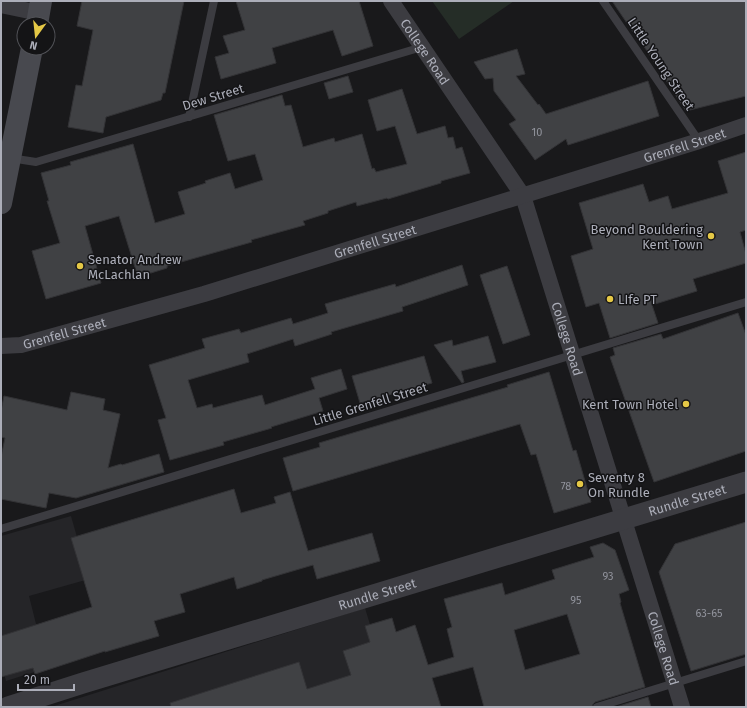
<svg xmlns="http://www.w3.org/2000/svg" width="747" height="708" font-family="'Fira Sans',sans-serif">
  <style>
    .built { fill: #252528 }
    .green { fill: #252d27 }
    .building { fill: #404144; stroke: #333336; fill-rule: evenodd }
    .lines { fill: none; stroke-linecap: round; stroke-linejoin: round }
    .service { stroke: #3c3c41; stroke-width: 8 }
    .minor { stroke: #3c3c41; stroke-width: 16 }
    .tertiary { stroke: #3c3c41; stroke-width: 21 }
    .secondary { stroke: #48494f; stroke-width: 22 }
    .poi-dot { fill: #e5c846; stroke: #141416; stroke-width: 1.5 }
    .labels { text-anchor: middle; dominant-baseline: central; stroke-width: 3; stroke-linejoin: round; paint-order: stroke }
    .number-label { font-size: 11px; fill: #91939c }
    .street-label { font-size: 13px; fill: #acaeb9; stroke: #141416 }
    .poi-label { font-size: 13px; fill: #acaeb9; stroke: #141416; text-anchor: start }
  </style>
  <rect width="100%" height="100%" fill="#19191b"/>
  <path class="built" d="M 71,516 L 89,579 L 29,596 L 47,668 L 6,681 L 1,663 L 1,536 Z
    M 365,608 L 395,707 L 51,707 Z"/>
  <path class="green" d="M 432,1 L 514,1 L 459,39 Z"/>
  <path class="building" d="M 82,1 L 184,1 L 165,93 L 163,93 L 161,100 L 106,117 L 103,133 L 68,127 L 76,85 L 82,86 L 93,30 L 77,26 Z
    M 236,1 L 359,1 L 373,46 L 342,56 L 333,30 L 272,48 L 276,63 L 221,79 L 215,57 L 229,53 L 223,36 L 245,30 Z
    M 612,1 L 746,1 L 746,96 L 686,111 L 634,31 L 633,32 Z
    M 517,49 L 525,74 L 516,76 L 538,105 L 539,104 L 546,114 L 648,81 L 659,116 L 568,145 L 566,139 L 535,160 L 509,124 L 516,120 L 494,91 L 493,78 L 485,79 L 474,62 Z
    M 348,76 L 353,92 L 329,99 L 324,83 Z
    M 402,89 L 417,134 L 445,126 L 448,138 L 453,137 L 456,149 L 462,147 L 470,173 L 441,181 L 441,183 L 388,199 L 387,198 L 357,206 L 356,202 L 328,211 L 328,213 L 303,221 L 305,225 L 251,240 L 252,242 L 167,266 L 167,268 L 138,277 L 119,216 L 85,226 L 101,283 L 46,299 L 32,251 L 60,243 L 47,201 L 49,201 L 41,173 L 71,165 L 70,162 L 133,144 L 155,223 L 185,214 L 178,192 L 206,183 L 205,181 L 230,173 L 235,189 L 263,180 L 255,154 L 228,161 L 214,115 L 282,95 L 285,106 L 291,105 L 303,147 L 334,138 L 335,142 L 362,134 L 372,169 L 374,168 L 376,172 L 407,164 L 395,126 L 377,131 L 368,100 Z
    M 746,152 L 746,230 L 740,232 L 746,254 L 746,263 L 693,279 L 697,291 L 652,305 L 658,323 L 610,338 L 599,303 L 586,307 L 571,256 L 593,249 L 579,203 L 643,184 L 649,202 L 668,196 L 672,209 L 728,193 L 718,161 Z
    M 462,265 L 468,285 L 402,307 L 403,311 L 331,332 L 332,334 L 295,346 L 293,339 L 247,354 L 249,362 L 188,380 L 197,408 L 212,404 L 213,408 L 262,395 L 265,405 L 315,389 L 311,378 L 341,369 L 347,389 L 319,398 L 323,411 L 271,427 L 272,428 L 223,442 L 224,445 L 170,460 L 158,420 L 166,418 L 149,365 L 205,348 L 202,339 L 239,329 L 241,333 L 291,318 L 293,324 L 328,313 L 325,304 L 395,284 L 396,287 Z
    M 507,266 L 530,335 L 503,344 L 480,275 Z
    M 738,313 L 746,335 L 746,451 L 654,482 L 610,357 L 615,355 L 613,348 L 661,334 L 663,339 Z
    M 488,336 L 496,362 L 461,371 L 464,382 L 462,383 L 434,345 L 452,340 L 453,346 Z
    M 424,356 L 432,383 L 360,403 L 352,376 Z
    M 549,372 L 573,451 L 576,450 L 591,502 L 554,513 L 536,454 L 531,455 L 520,424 L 293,491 L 283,458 L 320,447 L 319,443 L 508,387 L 507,385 Z
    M 71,392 L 105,399 L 103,410 L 120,414 L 108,468 L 121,464 L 122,465 L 159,454 L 164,472 L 76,498 L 49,493 L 46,508 L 1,499 L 1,457 L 5,438 L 1,437 L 1,411 L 4,396 L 67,410 Z
    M 234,489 L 241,513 L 276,503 L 274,497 L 290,492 L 308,551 L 372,533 L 380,561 L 317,579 L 313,565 L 262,580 L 262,581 L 237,589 L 234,577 L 180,594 L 185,612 L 154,621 L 159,636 L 105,652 L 105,651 L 35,674 L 33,668 L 1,677 L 1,636 L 92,607 L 71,538 Z
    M 746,522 L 746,654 L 691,671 L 659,572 L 675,544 Z
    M 603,543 L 615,550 L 629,590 L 619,594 L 621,602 L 620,603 L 645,687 L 595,702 L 593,704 L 592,707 L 484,707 L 473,667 L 432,678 L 441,707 L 171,707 L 170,703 L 299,662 L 307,689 L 351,675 L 343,651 L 370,642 L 365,626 L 392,618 L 396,632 L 415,625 L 428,665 L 454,657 L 447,629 L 452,627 L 444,599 L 502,583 L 505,595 L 555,579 L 552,570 L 594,557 L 590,547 ZM 567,614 L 580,654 L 525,670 L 514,630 Z
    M 648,697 L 651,707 L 616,707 Z"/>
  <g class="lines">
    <path class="service" d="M 603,1 L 699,141
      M 189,117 L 214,1
      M 10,158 L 36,162 L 422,47
      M 1,529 L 746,302
      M 597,707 L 746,661"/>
    <g class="minor">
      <path id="s1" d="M 391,1 L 523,196 L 682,707"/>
      <path d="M 1,5 L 39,13"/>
      <path id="s2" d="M 1,346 L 21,345 L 204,294 L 699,141 L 746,125"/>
    </g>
    <path class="tertiary" id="s3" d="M 8,707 L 83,683 L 746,482"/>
    <path class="secondary" d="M 37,24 L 41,1
      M 1,203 L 32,48"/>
  </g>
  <g class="poi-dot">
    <circle cx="711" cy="236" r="4"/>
    <circle cx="80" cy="266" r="4"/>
    <circle cx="610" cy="299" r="4"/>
    <circle cx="686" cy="404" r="4"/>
    <circle cx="580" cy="484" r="4"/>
  </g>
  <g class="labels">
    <g class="number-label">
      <text x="537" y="132">10</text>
      <text x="566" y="486">78</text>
      <text x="608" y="576">93</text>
      <text x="576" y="600">95</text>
      <text x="709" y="613">63-65</text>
    </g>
    <g class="street-label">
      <text stroke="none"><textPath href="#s1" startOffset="61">College Road</textPath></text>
      <text transform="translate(661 64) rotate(56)">Little Young Street</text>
      <text transform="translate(213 97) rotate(-17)">Dew Street</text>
      <text stroke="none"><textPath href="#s2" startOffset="713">Grenfell Street</textPath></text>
      <text stroke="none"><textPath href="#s2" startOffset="389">Grenfell Street</textPath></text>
      <text stroke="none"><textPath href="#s2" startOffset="65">Grenfell Street</textPath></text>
      <text stroke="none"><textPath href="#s1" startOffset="385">College Road</textPath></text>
      <text transform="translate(370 404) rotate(-17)">Little Grenfell Street</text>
      <text stroke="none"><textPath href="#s3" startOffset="710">Rundle Street</textPath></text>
      <text stroke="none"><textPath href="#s3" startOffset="386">Rundle Street</textPath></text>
      <text stroke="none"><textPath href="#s1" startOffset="709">College Road</textPath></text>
    </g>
    <g class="poi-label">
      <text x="703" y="229" text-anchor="end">Beyond Bouldering<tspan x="703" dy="15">Kent Town</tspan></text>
      <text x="88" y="259">Senator Andrew<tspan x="88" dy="15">McLachlan</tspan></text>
      <text x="618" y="299">LIfe PT</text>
      <text x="678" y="404" text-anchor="end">Kent Town Hotel</text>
      <text x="588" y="477">Seventy 8<tspan x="588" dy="15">On Rundle</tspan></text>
    </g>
  </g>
  <rect width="747" height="708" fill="none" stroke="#acaeb9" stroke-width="4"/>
  <g transform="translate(36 36) rotate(195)"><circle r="19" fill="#141416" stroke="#515257"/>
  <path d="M0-3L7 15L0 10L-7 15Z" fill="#e5c846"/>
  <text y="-6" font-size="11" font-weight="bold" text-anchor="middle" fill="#acaeb9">N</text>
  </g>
  <path d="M18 684v6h56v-6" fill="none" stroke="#acaeb9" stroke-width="2"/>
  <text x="24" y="684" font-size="12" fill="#acaeb9" stroke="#141416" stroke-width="3" paint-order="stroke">20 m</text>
</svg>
